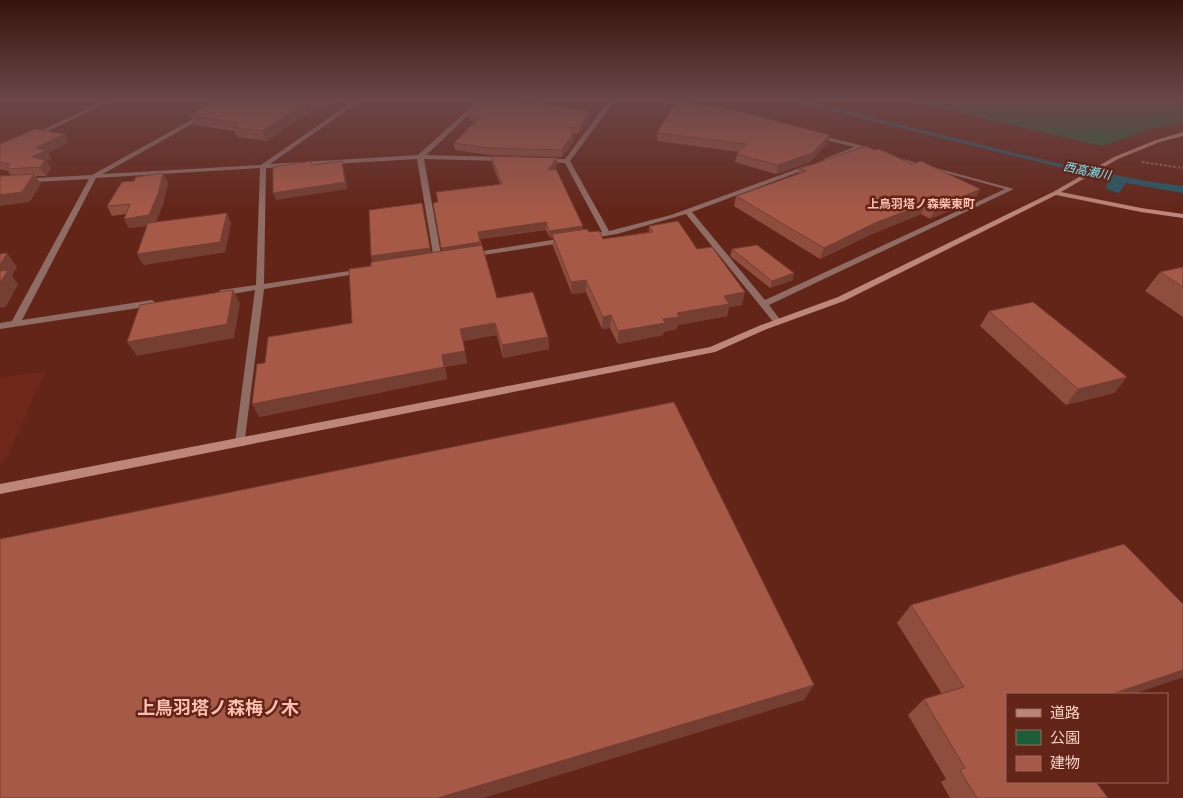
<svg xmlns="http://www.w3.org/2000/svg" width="1183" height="798" font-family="'Nunito Sans','Noto Sans JP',sans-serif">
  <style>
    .built { fill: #6e2718 }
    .green { fill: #1c5e37 }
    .water { fill: #205b68 }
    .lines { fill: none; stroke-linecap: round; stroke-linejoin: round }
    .path { stroke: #996458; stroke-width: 2; stroke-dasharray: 2.5 2; stroke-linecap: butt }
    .street { fill: #8f6c64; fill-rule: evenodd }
    .secondary { fill: #be8679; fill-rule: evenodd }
    .wall { fill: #8f4d3d }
    .shaded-wall { fill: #743e32 }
    .building { fill: #a65947; stroke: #743e32 }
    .labels { text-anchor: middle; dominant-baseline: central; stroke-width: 5; stroke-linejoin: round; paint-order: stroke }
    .far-water-label { font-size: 12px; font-style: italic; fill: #72e4fc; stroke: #632518 }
    .far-neighbourhood-label { font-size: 12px; font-weight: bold; fill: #fcbeaf; stroke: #632518 }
    .near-neighbourhood-label { font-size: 18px; font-weight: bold; fill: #fcbeaf; stroke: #632518 }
  </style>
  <rect width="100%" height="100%" fill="#632518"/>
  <path class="built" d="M 46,371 L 4,463 L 0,464 L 0,378 Z"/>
  <path class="green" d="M 897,99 L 1172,99 L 1183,106 L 1183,123 L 1148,130 L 1103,146 Z"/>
  <path class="water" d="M 782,99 L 796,99 L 1065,165 L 1146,181 L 1183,186 L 1183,193 L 1126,183 L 1119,193 L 1106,189 L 1108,179 Z"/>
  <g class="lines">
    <path class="path" d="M 1142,162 L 1183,168"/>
    <path class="street" d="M 108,99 L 115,99 L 35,137 L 30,136 Z
      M 356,99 L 363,99 L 270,164 L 418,155 L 480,99 L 486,99 L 426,155 L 503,157 L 506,159 L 503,161 L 424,159 L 442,260 L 438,262 L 434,260 L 417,159 L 266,168 L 264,284 L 362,269 L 366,271 L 362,273 L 264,289 L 244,446 L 236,446 L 235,443 L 255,290 L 221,296 L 217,293 L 221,290 L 256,285 L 260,168 L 96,178 L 22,320 L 152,300 L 156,303 L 152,306 L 0,329 L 0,323 L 12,321 L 89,179 L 0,184 L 0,180 L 92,175 L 204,113 L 207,115 L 206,116 L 103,174 L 261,165 Z
      M 610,99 L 616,99 L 570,161 L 609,231 L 671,215 L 808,165 L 812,165 L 812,167 L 692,212 L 765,300 L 1005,189 L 884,156 L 884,154 L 1014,189 L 769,305 L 782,322 L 778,325 L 775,324 L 686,214 L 617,234 L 586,239 L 586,235 L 602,232 L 565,163 L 543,162 L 540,160 L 543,158 L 565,159 Z
      M 649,99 L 660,99 L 691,106 L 688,108 Z
      M 1177,99 L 1183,99 L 1183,103 Z
      M 816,134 L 863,146 L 864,147 L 828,161 L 824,161 L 824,159 L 854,147 L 814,137 L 813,136 Z
      M 565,238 L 569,240 L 568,242 L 470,257 L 466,255 L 470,253 Z"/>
    <path class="secondary" d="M 1183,132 L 1183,136 L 1160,142 L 1118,159 L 1061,192 L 1141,208 L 1183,214 L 1183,218 L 1141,212 L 1056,195 L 844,301 L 767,329 L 715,352 L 0,494 L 0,484 L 710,347 L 761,325 L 838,297 L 1053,192 L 1114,157 L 1156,140 Z"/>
  </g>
  <path class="wall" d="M 219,99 L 340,99 L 324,110 L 318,109 L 308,116 L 305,115 L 266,141 L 237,137 L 234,131 L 194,125 L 190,115 Z
    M 695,104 L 828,143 L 810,162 L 776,174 L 735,162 L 737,154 L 739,152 L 657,141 L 657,133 Z
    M 469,114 L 591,117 L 579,134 L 573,134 L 574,141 L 562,157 L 489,155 L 455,150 L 454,143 L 475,121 L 469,121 Z
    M 64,134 L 69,142 L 48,153 L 51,158 L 46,161 L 51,168 L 46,176 L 36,176 L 41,184 L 29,202 L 8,171 L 0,169 L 0,144 Z
    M 874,150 L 980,189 L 975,200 L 930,219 L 921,214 L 872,234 L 820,259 L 734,206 L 736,196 L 798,175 L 799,169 Z
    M 491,156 L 557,158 L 557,165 L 554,169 L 583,230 L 603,239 L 649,232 L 649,226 L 697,249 L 742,305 L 729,307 L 727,316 L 678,325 L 677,329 L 664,332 L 663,335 L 618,344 L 610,328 L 602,329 L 586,292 L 572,294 L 553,246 L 553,238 L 550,238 L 546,230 L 480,239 L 497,298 L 548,337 L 549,349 L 503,358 L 497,335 L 463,341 L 467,363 L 445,367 L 447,379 L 259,417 L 265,363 L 352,323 L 373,262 L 371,256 L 422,203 L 431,253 L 442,251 L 438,202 L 500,184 L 492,163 Z
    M 163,173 L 168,183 L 163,204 L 156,222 L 231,223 L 225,252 L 143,265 L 147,226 L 129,228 L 124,219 L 126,214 L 112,216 L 107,206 L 134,181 Z
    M 732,249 L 793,280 L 770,288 L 730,256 Z
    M 1183,267 L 1183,317 L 1145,291 L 1160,272 Z
    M 989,311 L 1127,377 L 1114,393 L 1066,405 L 980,326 Z
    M 1183,604 L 1183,677 L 1133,694 L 1007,694 L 1108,798 L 950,798 L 941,782 L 946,779 L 908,715 L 924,699 L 942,694 L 897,623 L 911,605 Z"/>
  <path class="shaded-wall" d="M 324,99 L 340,99 L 324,110 L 321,100 Z
    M 316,100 L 318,109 L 308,116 L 305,106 Z
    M 302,106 L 305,115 L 266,141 L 262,131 Z
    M 591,111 L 591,117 L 579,134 L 579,128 Z
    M 64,134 L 69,142 L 48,153 L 51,158 L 46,161 L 51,168 L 46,176 L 40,167 L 32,157 L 36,148 Z
    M 573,134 L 574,141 L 562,157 L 562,150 Z
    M 830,135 L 828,143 L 810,162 L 776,174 L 778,165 Z
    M 557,158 L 557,165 L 549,176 L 548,170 Z
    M 342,161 L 348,189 L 276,200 L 273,193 Z
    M 163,173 L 168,183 L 163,204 L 155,225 L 129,228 L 124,219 Z
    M 34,174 L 41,184 L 29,202 L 0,206 L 0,195 Z
    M 980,189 L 975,200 L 930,219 L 935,209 Z
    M 422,203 L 432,256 L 374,265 L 371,256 Z
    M 925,204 L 921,214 L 872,234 L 820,259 L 824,248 L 875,223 Z
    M 227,213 L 231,223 L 225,252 L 143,265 L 137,254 Z
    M 546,222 L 546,230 L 479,239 L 478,232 Z
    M 583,226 L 583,233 L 552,234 L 553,238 L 550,238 L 549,231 Z
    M 480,242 L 481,249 L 443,255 L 441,248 Z
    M 7,253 L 17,267 L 12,276 L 18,284 L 6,307 L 0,308 L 0,265 Z
    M 794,273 L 793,280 L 770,288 L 772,281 Z
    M 586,280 L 586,292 L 572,294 L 571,282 Z
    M 233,290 L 240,303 L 234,338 L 137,356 L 127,342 Z
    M 745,292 L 742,305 L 729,307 L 727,316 L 678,325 L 677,329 L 664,332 L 663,335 L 618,344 L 618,331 L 663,319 L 677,313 L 724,296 Z
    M 611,315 L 610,328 L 602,329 L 603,317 Z
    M 495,323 L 497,335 L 463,341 L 460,329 Z
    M 548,337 L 549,349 L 503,358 L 502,345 Z
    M 465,351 L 467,363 L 445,367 L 447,379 L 259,417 L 252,404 L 442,355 Z
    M 1127,377 L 1114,393 L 1066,405 L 1078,389 Z
    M 1183,670 L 1183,677 L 1133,694 L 1112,694 Z
    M 814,685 L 804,700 L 484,798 L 438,798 Z"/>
  <path class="building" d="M 219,99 L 324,99 L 321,100 L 316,100 L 305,106 L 302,106 L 262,131 L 233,127 L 239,123 L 190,115 Z
    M 484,99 L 505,99 L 591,111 L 579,128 L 569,127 L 573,134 L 562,150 L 488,148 L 454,143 L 481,116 L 469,114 Z
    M 677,99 L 695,102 L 694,104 L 738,111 L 830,135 L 812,153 L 778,165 L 737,154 L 747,144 L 657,133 Z
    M 35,129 L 64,134 L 36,148 L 46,150 L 32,157 L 45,160 L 40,167 L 7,169 L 10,164 L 0,162 L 0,144 Z
    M 866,146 L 874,150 L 879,149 L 912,164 L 921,161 L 980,189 L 935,209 L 925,204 L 875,223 L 824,248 L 736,196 L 807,171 L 799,169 Z
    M 491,156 L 557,158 L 548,170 L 556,169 L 583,226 L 549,231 L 546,222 L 478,232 L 480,242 L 441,248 L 433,203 L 438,202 L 436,192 L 502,184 Z
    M 311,161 L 312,165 L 342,161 L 345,182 L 273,193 L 273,167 Z
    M 163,173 L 158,194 L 149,215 L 124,219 L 130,204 L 107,206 L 122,182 L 134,181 L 136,177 Z
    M 34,174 L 22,192 L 0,195 L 0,176 Z
    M 422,203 L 430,248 L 371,256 L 369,210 Z
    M 227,213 L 220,242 L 137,254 L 148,223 Z
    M 678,221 L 697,249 L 712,247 L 745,292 L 724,296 L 729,304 L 677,313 L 679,317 L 663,319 L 665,323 L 618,331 L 611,315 L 603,317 L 586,280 L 571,282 L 552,234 L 587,229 L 589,232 L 599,231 L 603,239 L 653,232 L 649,226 Z
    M 482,245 L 497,298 L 533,292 L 548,337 L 502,345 L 495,323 L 460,329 L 465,351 L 442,355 L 444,367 L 252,404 L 257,364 L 265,363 L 268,337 L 352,323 L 349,269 L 371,266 L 371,262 Z
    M 757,245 L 794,273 L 772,281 L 732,249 Z
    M 7,253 L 0,265 L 0,254 Z
    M 1183,267 L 1183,287 L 1160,272 Z
    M 8,270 L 0,283 L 0,271 Z
    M 233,290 L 227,324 L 127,342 L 140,305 Z
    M 1033,302 L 1127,377 L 1078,389 L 989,311 Z
    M 674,402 L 814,685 L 438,798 L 0,798 L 0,539 Z
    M 1124,544 L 1183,604 L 1183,670 L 1112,694 L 1007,694 L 1007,782 L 1096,782 L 1108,798 L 977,798 L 960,770 L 965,768 L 924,699 L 964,687 L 911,605 Z"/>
  <linearGradient id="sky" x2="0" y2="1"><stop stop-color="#36140d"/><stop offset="0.47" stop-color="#6b4648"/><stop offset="1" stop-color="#6b4648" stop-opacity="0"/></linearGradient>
  <rect width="1183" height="211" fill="url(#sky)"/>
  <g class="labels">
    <g class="far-water-label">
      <text transform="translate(1087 171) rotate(11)">西高瀬川</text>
    </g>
    <g class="far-neighbourhood-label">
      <text x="921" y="204">上鳥羽塔ノ森柴東町</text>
    </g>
    <g class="near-neighbourhood-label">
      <text x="218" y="708">上鳥羽塔ノ森梅ノ木</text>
    </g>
  </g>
  <rect x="1006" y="693" width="162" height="90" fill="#632518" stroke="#9e695d"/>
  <rect x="1016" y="709" width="25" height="8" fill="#be8679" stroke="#9e695d"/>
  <text x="1050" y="718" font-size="15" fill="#f6cfc5">道路</text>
  <rect x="1016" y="730" width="25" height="15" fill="#1c5e37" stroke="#9e695d"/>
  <text x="1050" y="743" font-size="15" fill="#f6cfc5">公園</text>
  <rect x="1016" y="756" width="25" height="15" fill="#a65947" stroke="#9e695d"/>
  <text x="1050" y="768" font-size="15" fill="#f6cfc5">建物</text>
</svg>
